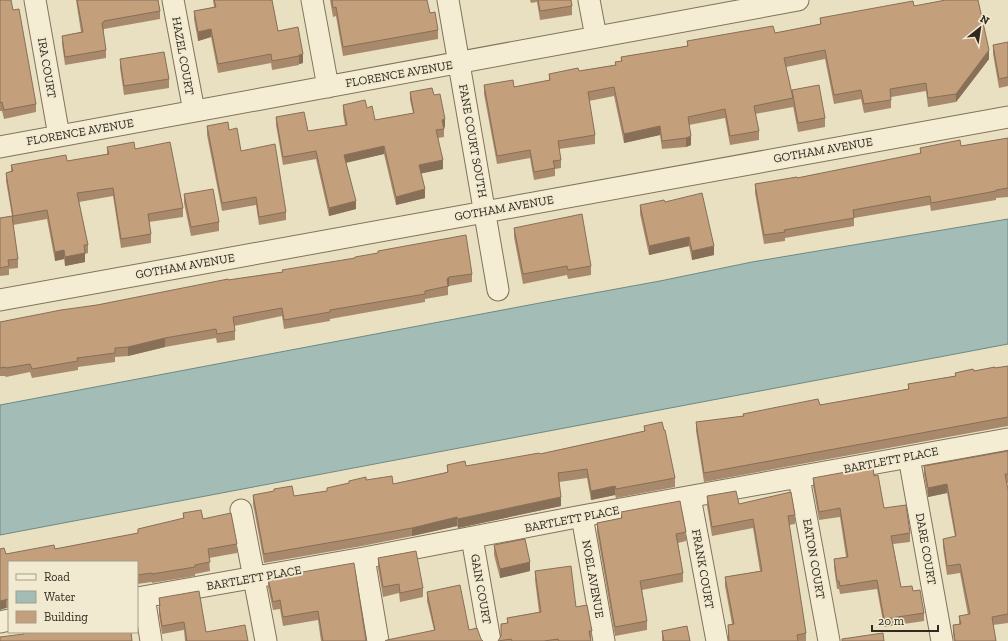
<svg xmlns="http://www.w3.org/2000/svg" width="1008" height="641" font-family="'Zilla Slab',serif">
  <style>
    .water { fill: #a4bcb6; stroke: #6c8984 }
    .lines { fill: none; stroke-linecap: round; stroke-linejoin: round }
    .minor-casing { stroke: #81725b; stroke-width: 23 }
    .minor { stroke: #f4edd4; stroke-width: 21 }
    .wall { fill: #a8896b }
    .shaded-wall { fill: #886f57 }
    .building { fill: #c39f7c; stroke: #886f57 }
    .labels { text-anchor: middle; dominant-baseline: central; stroke-width: 4; stroke-linejoin: round; paint-order: stroke }
    .street-label { font-size: 12px; fill: #32291e; stroke: #f1ead1 }
  </style>
  <rect width="100%" height="100%" fill="#e9e0c2"/>
  <path class="water" d="M 1008,219 L 1008,344 L 0,535 L 0,405 L 545,302 L 660,281 L 752,262 Z"/>
  <g class="lines">
    <g class="minor-casing">
      <path id="minor" d="M 35,0 L 59,136
        M 173,0 L 194,111
        M 312,0 L 328,87
        M 448,0 L 498,290
        M 589,0 L 596,37
        M 0,147 L 798,0
        M 0,300 L 1008,117
        M 909,457 L 942,641
        M 799,478 L 829,641
        M 690,497 L 717,641
        M 241,510 L 266,641
        M 582,516 L 604,641
        M 472,538 L 490,641
        M 364,558 L 378,641
        M 144,597 L 151,641
        M 137,598 L 364,558 L 582,516 L 1008,439
        M 0,622 L 9,620"/>
    </g>
    <use href="#minor" class="minor"/>
  </g>
  <path class="wall" d="M 0,0 L 13,10 L 36,104 L 36,112 L 4,119 L 2,111 L 0,111 Z
    M 76,0 L 158,0 L 160,11 L 160,19 L 104,29 L 104,31 L 103,31 L 106,50 L 106,58 L 65,65 L 62,44 L 62,36 L 81,32 Z
    M 213,0 L 272,0 L 278,31 L 298,27 L 303,63 L 299,64 L 299,65 L 272,70 L 271,63 L 218,73 L 211,37 L 198,41 L 194,19 L 194,11 L 214,7 Z
    M 330,0 L 427,0 L 430,13 L 438,30 L 438,39 L 343,56 L 336,16 L 333,17 Z
    M 530,0 L 571,0 L 572,6 L 572,15 L 540,20 L 537,2 L 531,3 Z
    M 914,6 L 989,59 L 956,102 L 928,107 L 926,91 L 891,97 L 891,108 L 864,113 L 861,99 L 834,104 L 825,59 L 786,67 L 792,93 L 825,118 L 825,127 L 798,132 L 793,106 L 793,107 L 755,114 L 759,131 L 759,140 L 730,145 L 725,118 L 689,125 L 691,145 L 686,147 L 662,149 L 660,135 L 624,143 L 614,96 L 589,101 L 595,135 L 595,144 L 559,149 L 561,160 L 561,168 L 555,169 L 555,176 L 534,180 L 530,158 L 497,164 L 484,94 L 484,85 L 514,87 L 549,80 L 549,74 L 579,71 L 615,65 L 615,62 L 621,61 L 621,57 L 687,46 L 687,41 L 775,33 L 820,24 L 820,18 Z
    M 1008,42 L 1008,86 L 999,88 L 993,54 L 993,45 Z
    M 120,59 L 169,79 L 169,88 L 124,95 L 120,68 Z
    M 410,92 L 434,95 L 445,127 L 444,128 L 444,137 L 438,138 L 443,169 L 421,173 L 425,198 L 396,205 L 384,154 L 346,163 L 356,209 L 329,216 L 316,159 L 283,165 L 276,125 L 276,117 L 308,131 L 345,125 L 343,113 L 343,105 L 367,108 L 375,120 L 413,113 L 410,100 Z
    M 207,126 L 229,130 L 241,151 L 286,212 L 286,220 L 259,225 L 256,205 L 222,211 L 207,135 Z
    M 1008,138 L 1008,197 L 996,198 L 996,200 L 931,211 L 930,205 L 854,218 L 854,226 L 785,238 L 785,241 L 764,244 L 755,193 L 755,184 L 797,178 L 920,154 L 920,148 L 961,146 Z
    M 107,147 L 135,149 L 183,208 L 183,217 L 149,222 L 151,234 L 151,243 L 121,248 L 113,196 L 79,202 L 88,245 L 88,253 L 85,254 L 85,262 L 65,266 L 64,259 L 55,261 L 47,219 L 13,225 L 18,259 L 18,268 L 9,269 L 9,275 L 0,276 L 0,218 L 12,216 L 6,181 L 6,173 L 11,171 L 11,165 L 67,161 L 107,154 Z
    M 184,194 L 219,222 L 219,231 L 191,236 L 184,203 Z
    M 665,202 L 714,255 L 692,260 L 689,246 L 649,255 L 640,214 L 640,205 Z
    M 514,228 L 591,266 L 591,275 L 568,279 L 567,275 L 523,284 L 514,237 Z
    M 378,251 L 472,274 L 472,282 L 449,286 L 448,287 L 448,295 L 425,299 L 425,302 L 330,319 L 330,321 L 284,329 L 282,316 L 234,326 L 235,331 L 235,340 L 217,343 L 216,338 L 165,347 L 128,356 L 115,357 L 115,362 L 78,367 L 78,370 L 32,378 L 30,372 L 6,377 L 5,376 L 0,376 L 0,322 L 97,305 L 228,280 L 282,272 L 355,258 L 378,253 Z
    M 1008,366 L 1008,426 L 704,482 L 696,431 L 696,422 L 743,416 L 743,414 L 820,405 L 908,389 L 908,384 L 955,376 L 955,373 L 995,368 Z
    M 644,426 L 675,478 L 675,487 L 616,498 L 615,495 L 591,500 L 587,478 L 559,482 L 561,506 L 458,528 L 457,526 L 412,536 L 362,546 L 264,563 L 253,504 L 253,495 L 294,496 L 327,491 L 327,488 L 349,483 L 349,481 L 366,480 L 393,484 L 447,472 L 447,465 L 466,466 L 540,454 L 644,431 Z
    M 1008,451 L 1008,483 L 1007,483 L 1008,490 L 1008,623 L 993,625 L 996,641 L 954,641 L 953,634 L 953,625 L 959,624 L 959,616 L 968,615 L 960,573 L 947,575 L 943,547 L 943,539 L 955,537 L 947,493 L 928,497 L 924,475 L 924,466 Z
    M 874,476 L 884,508 L 910,533 L 910,542 L 893,544 L 901,587 L 913,591 L 924,613 L 924,621 L 884,627 L 877,589 L 840,594 L 839,589 L 837,589 L 834,567 L 834,559 L 846,557 L 840,517 L 819,520 L 813,486 L 813,478 Z
    M 707,496 L 739,504 L 795,515 L 795,524 L 789,525 L 806,633 L 806,641 L 728,641 L 728,625 L 732,624 L 725,586 L 725,577 L 760,571 L 753,528 L 712,536 L 707,506 Z
    M 621,512 L 686,532 L 686,541 L 678,543 L 683,573 L 683,582 L 642,590 L 647,621 L 647,630 L 615,636 L 597,532 L 597,523 L 621,518 Z
    M 183,513 L 203,519 L 237,544 L 237,553 L 209,558 L 210,571 L 195,574 L 195,576 L 152,583 L 152,582 L 137,584 L 137,562 L 9,562 L 9,608 L 6,608 L 6,554 L 55,549 L 138,533 L 138,529 L 183,519 Z
    M 494,545 L 530,571 L 500,578 L 494,555 Z
    M 378,558 L 423,588 L 423,597 L 400,602 L 399,593 L 383,597 L 378,568 Z
    M 535,571 L 576,607 L 592,631 L 591,641 L 498,641 L 501,636 L 501,624 L 507,623 L 507,618 L 539,612 L 535,580 Z
    M 268,578 L 366,641 L 321,641 L 318,620 L 283,626 L 280,609 L 273,610 L 268,587 Z
    M 427,592 L 469,630 L 481,639 L 434,630 L 427,601 Z
    M 159,598 L 206,632 L 248,641 L 185,641 L 184,630 L 162,634 L 159,615 Z
    M 662,631 L 690,641 L 662,641 Z"/>
  <path class="shaded-wall" d="M 211,29 L 211,37 L 198,41 L 198,32 Z
    M 989,50 L 989,59 L 956,102 L 956,94 Z
    M 303,54 L 303,63 L 299,64 L 299,55 Z
    M 445,119 L 445,127 L 442,128 L 442,120 Z
    M 660,126 L 660,135 L 624,143 L 624,134 Z
    M 691,136 L 691,145 L 686,147 L 686,138 Z
    M 384,146 L 384,154 L 344,163 L 344,155 Z
    M 443,160 L 443,169 L 419,174 L 419,165 Z
    M 425,189 L 425,198 L 396,205 L 396,197 Z
    M 356,201 L 356,209 L 329,216 L 329,208 Z
    M 689,237 L 689,246 L 649,255 L 649,246 Z
    M 714,246 L 714,255 L 692,260 L 692,251 Z
    M 64,250 L 64,259 L 55,261 L 55,252 Z
    M 85,253 L 85,262 L 65,266 L 65,257 Z
    M 449,277 L 449,286 L 448,287 L 447,279 Z
    M 165,338 L 165,347 L 128,356 L 128,347 Z
    M 947,484 L 947,493 L 928,497 L 928,488 Z
    M 615,486 L 615,495 L 591,500 L 591,491 Z
    M 561,497 L 561,506 L 458,528 L 458,519 Z
    M 457,517 L 457,526 L 412,536 L 412,528 Z
    M 530,562 L 530,571 L 500,578 L 500,569 Z
    M 6,599 L 6,608 L 0,610 L 0,601 Z"/>
  <path class="building" d="M 0,0 L 11,0 L 13,10 L 19,9 L 36,104 L 4,110 L 2,102 L 0,103 Z
    M 77,0 L 158,0 L 160,11 L 104,21 L 104,22 L 102,23 L 106,50 L 65,57 L 62,36 L 83,32 Z
    M 214,0 L 272,0 L 278,31 L 298,27 L 303,54 L 299,55 L 299,56 L 272,61 L 271,54 L 218,64 L 211,29 L 198,32 L 194,11 L 216,7 Z
    M 332,0 L 427,0 L 430,13 L 435,12 L 438,30 L 343,47 L 336,7 L 333,8 Z
    M 538,0 L 571,0 L 572,6 L 540,11 Z
    M 946,0 L 978,0 L 989,50 L 956,94 L 928,98 L 926,83 L 890,89 L 891,100 L 864,104 L 861,90 L 834,95 L 825,50 L 784,58 L 793,98 L 754,106 L 759,131 L 730,136 L 725,109 L 688,117 L 691,136 L 686,138 L 662,141 L 660,126 L 624,134 L 614,87 L 588,92 L 595,135 L 558,141 L 561,160 L 553,161 L 555,168 L 534,172 L 530,150 L 497,156 L 484,85 L 513,80 L 514,87 L 550,80 L 549,74 L 578,68 L 579,71 L 616,65 L 615,62 L 622,61 L 621,57 L 688,46 L 687,41 L 773,26 L 775,33 L 821,24 L 820,18 L 913,1 L 914,6 Z
    M 1008,42 L 1008,77 L 999,79 L 993,45 Z
    M 164,52 L 169,79 L 124,86 L 120,59 Z
    M 819,85 L 825,118 L 798,123 L 792,90 Z
    M 432,88 L 434,95 L 440,94 L 445,119 L 442,120 L 444,129 L 436,130 L 443,160 L 419,165 L 425,189 L 396,197 L 384,146 L 344,155 L 356,201 L 329,208 L 316,151 L 283,157 L 276,117 L 304,112 L 308,131 L 347,125 L 343,105 L 365,100 L 367,108 L 372,106 L 375,120 L 414,113 L 410,92 Z
    M 228,122 L 229,130 L 237,128 L 241,151 L 275,144 L 286,212 L 259,217 L 256,197 L 222,203 L 207,126 Z
    M 1008,138 L 1008,188 L 996,190 L 996,191 L 931,203 L 930,196 L 853,210 L 854,218 L 784,230 L 785,232 L 764,235 L 755,184 L 797,177 L 797,178 L 921,153 L 920,148 L 960,140 L 961,146 Z
    M 134,142 L 135,149 L 170,142 L 183,208 L 148,214 L 151,234 L 121,239 L 113,188 L 77,193 L 88,245 L 84,245 L 85,253 L 65,257 L 64,250 L 55,252 L 47,210 L 13,216 L 6,173 L 13,171 L 11,165 L 66,155 L 67,161 L 109,154 L 107,147 Z
    M 213,189 L 219,222 L 191,227 L 184,194 Z
    M 702,193 L 714,246 L 692,251 L 689,237 L 649,246 L 640,205 L 664,200 L 665,202 Z
    M 582,214 L 591,266 L 568,270 L 567,266 L 523,274 L 514,228 Z
    M 12,216 L 18,259 L 8,260 L 9,266 L 0,268 L 0,218 Z
    M 466,235 L 472,274 L 449,277 L 447,279 L 448,286 L 425,291 L 425,294 L 330,310 L 330,312 L 284,320 L 282,308 L 233,317 L 235,331 L 217,334 L 216,329 L 165,338 L 128,347 L 115,348 L 115,353 L 77,358 L 78,361 L 32,369 L 30,364 L 6,368 L 5,367 L 0,368 L 0,322 L 61,310 L 97,305 L 228,279 L 228,280 L 283,272 L 282,270 L 355,258 L 355,257 L 378,253 L 378,251 Z
    M 1008,366 L 1008,417 L 704,473 L 696,422 L 744,416 L 743,414 L 818,399 L 820,405 L 909,389 L 908,384 L 956,376 L 955,373 L 973,369 L 974,371 L 995,367 L 995,368 Z
    M 662,422 L 664,430 L 665,430 L 675,478 L 616,489 L 615,486 L 591,491 L 587,469 L 558,473 L 561,497 L 458,519 L 457,517 L 412,528 L 362,537 L 264,554 L 253,495 L 274,491 L 274,489 L 292,486 L 294,496 L 327,491 L 327,488 L 349,483 L 349,481 L 366,477 L 366,480 L 392,476 L 393,484 L 445,473 L 448,472 L 447,465 L 465,461 L 466,466 L 539,453 L 540,454 L 645,431 L 644,426 Z
    M 1008,451 L 1008,474 L 1005,474 L 1008,490 L 1008,614 L 992,617 L 996,641 L 955,641 L 953,625 L 961,624 L 959,616 L 970,614 L 960,564 L 947,566 L 943,539 L 956,536 L 947,484 L 928,488 L 924,466 Z
    M 873,467 L 874,476 L 878,475 L 884,508 L 906,505 L 910,533 L 891,536 L 901,587 L 912,586 L 913,591 L 920,590 L 924,613 L 884,619 L 877,580 L 840,586 L 839,581 L 837,581 L 834,559 L 848,557 L 840,508 L 819,512 L 813,478 Z
    M 736,491 L 739,504 L 791,492 L 795,515 L 788,516 L 806,633 L 797,635 L 798,641 L 729,641 L 728,625 L 734,624 L 725,577 L 762,571 L 753,519 L 712,527 L 707,496 Z
    M 680,501 L 686,532 L 676,534 L 683,573 L 640,581 L 647,621 L 615,627 L 597,523 L 622,518 L 621,512 Z
    M 201,510 L 203,519 L 231,513 L 237,544 L 208,549 L 210,562 L 195,565 L 195,567 L 152,574 L 152,573 L 137,575 L 137,562 L 9,562 L 9,599 L 0,601 L 0,549 L 4,548 L 6,554 L 54,545 L 55,549 L 138,533 L 138,529 L 184,518 L 183,513 Z
    M 525,539 L 530,562 L 500,569 L 494,545 Z
    M 416,551 L 423,588 L 400,593 L 399,584 L 383,587 L 378,558 Z
    M 354,563 L 366,641 L 323,641 L 318,611 L 283,617 L 280,600 L 273,602 L 268,578 Z
    M 571,566 L 576,607 L 587,605 L 592,631 L 589,631 L 591,641 L 559,641 L 558,639 L 544,641 L 512,641 L 511,639 L 498,641 L 501,636 L 501,624 L 508,623 L 507,618 L 541,612 L 535,571 Z
    M 460,585 L 469,630 L 477,628 L 481,639 L 483,641 L 385,641 L 387,640 L 435,630 L 427,592 Z
    M 199,591 L 206,632 L 245,625 L 248,641 L 187,641 L 184,622 L 162,626 L 159,607 L 160,606 L 159,598 Z
    M 687,626 L 690,641 L 664,641 L 662,631 Z
    M 24,632 L 131,632 L 132,641 L 0,641 L 0,637 L 24,634 Z
    M 883,633 L 884,641 L 842,641 L 842,639 Z"/>
  <g class="labels">
    <g class="street-label">
      <text transform="translate(183 56) rotate(80)">HAZEL COURT</text>
      <text transform="translate(47 68) rotate(80)">IRA COURT</text>
      <text transform="translate(399 74) rotate(-10)">FLORENCE AVENUE</text>
      <text transform="translate(80 132) rotate(-10)">FLORENCE AVENUE</text>
      <text transform="translate(473 141) rotate(80)">FANE COURT SOUTH</text>
      <text transform="translate(823 150) rotate(-10)">GOTHAM AVENUE</text>
      <text transform="translate(504 208) rotate(-10)">GOTHAM AVENUE</text>
      <text transform="translate(185 266) rotate(-10)">GOTHAM AVENUE</text>
      <text transform="translate(891 460) rotate(-11)">BARTLETT PLACE</text>
      <text transform="translate(572 519) rotate(-11)">BARTLETT PLACE</text>
      <text transform="translate(926 549) rotate(80)">DARE COURT</text>
      <text transform="translate(814 559) rotate(80)">EATON COURT</text>
      <text transform="translate(703 569) rotate(80)">FRANK COURT</text>
      <text transform="translate(254 578) rotate(-10)">BARTLETT PLACE</text>
      <text transform="translate(593 579) rotate(80)">NOEL AVENUE</text>
      <text transform="translate(481 589) rotate(80)">GAIN COURT</text>
    </g>
  </g>
  <rect x="8" y="561" width="130" height="72" fill="#f1ead1" stroke="#a59d89"/>
  <rect x="16" y="574" width="20" height="6" fill="#f4edd4" stroke="#a59d89"/>
  <text x="44" y="581" font-size="12" fill="#32291e">Road</text>
  <rect x="16" y="591" width="20" height="12" fill="#a4bcb6" stroke="#a59d89"/>
  <text x="44" y="601" font-size="12" fill="#32291e">Water</text>
  <rect x="16" y="611" width="20" height="12" fill="#c39f7c" stroke="#a59d89"/>
  <text x="44" y="621" font-size="12" fill="#32291e">Building</text>
  <g transform="translate(980 28) rotate(30)" stroke="#f1ead1" stroke-width="3" paint-order="stroke">
  <path d="M0-3L7 15L0 10L-7 15Z" fill="#32291e"/>
  <text y="-6" font-size="11" font-weight="bold" text-anchor="middle" fill="#32291e">N</text>
  </g>
  <path d="M872 625v6h66v-6" fill="none" stroke="#32291e" stroke-width="2"/>
  <text x="878" y="625" font-size="12" fill="#32291e" stroke="#f1ead1" stroke-width="3" paint-order="stroke">20 m</text>
</svg>
